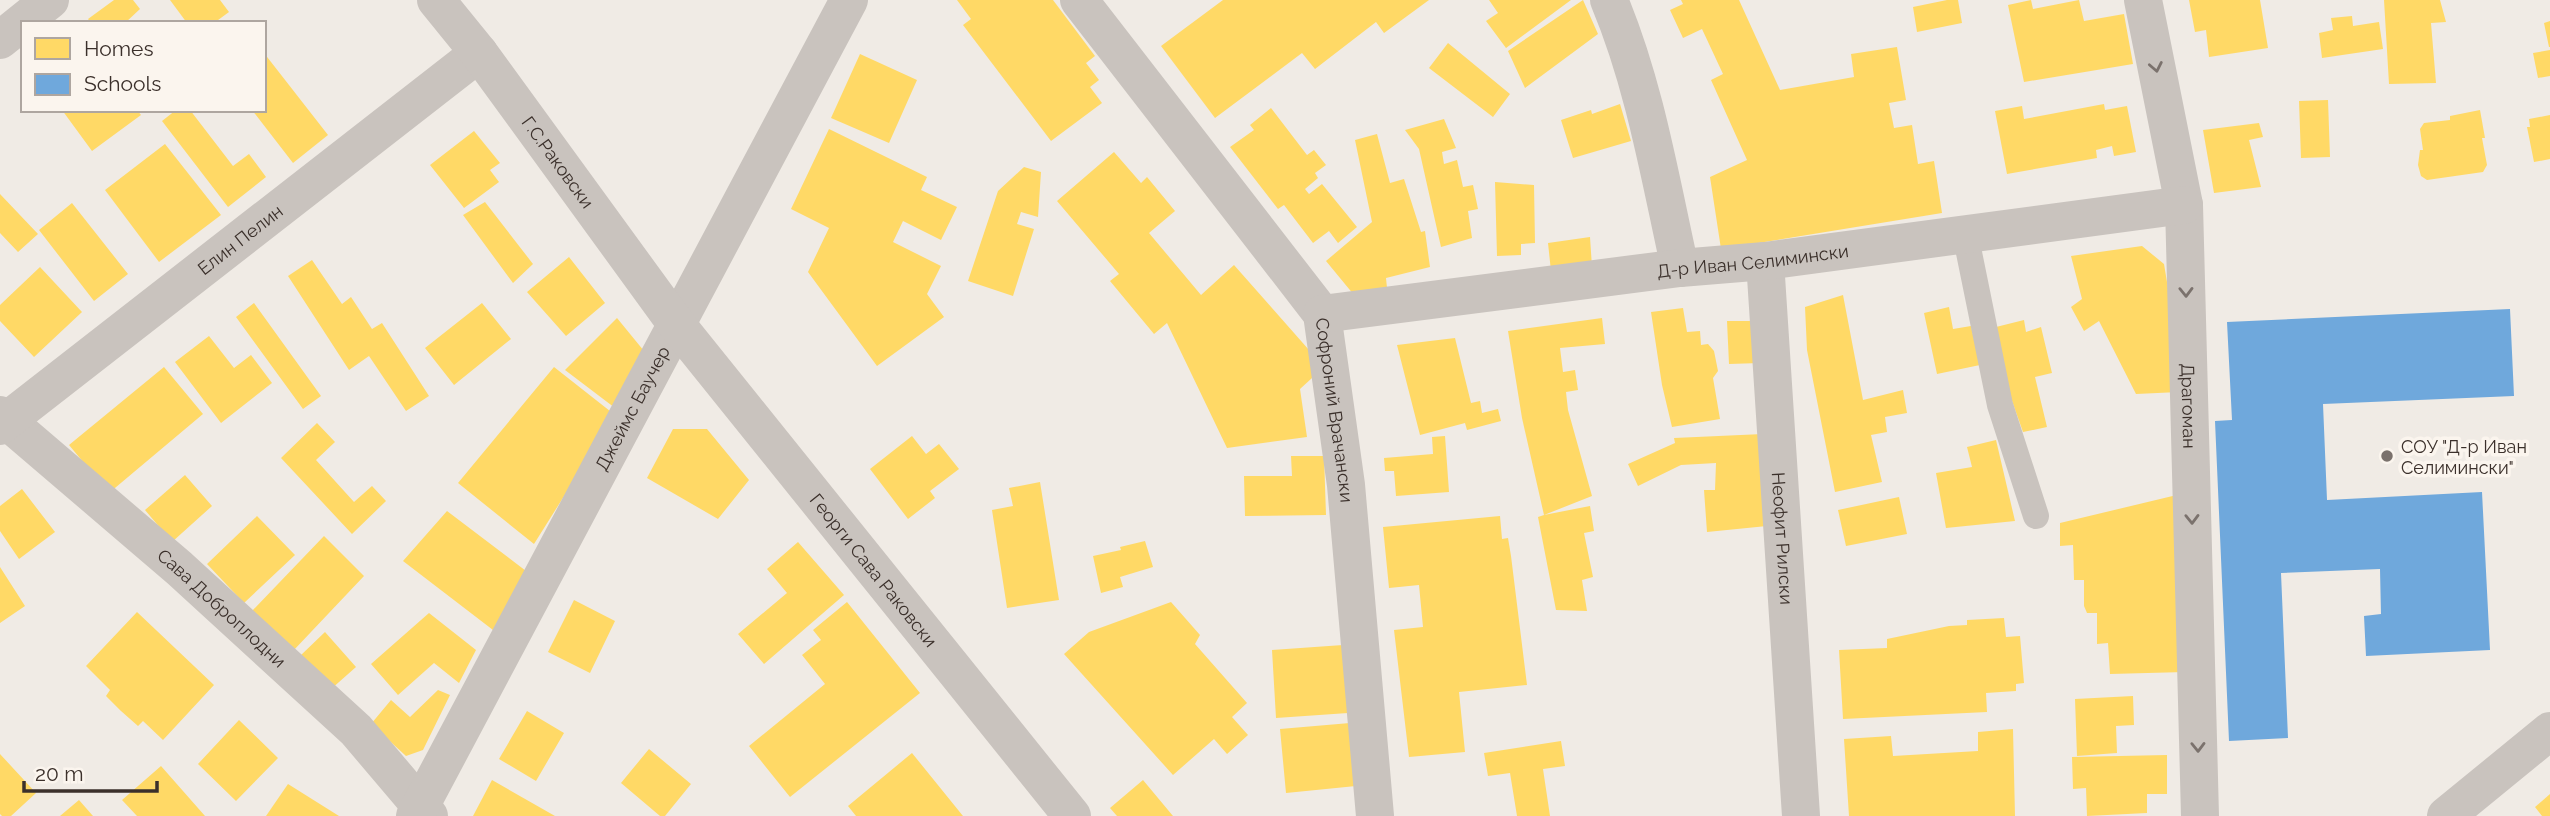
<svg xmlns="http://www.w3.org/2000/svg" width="2550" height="816" font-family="Raleway,sans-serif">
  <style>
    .homes { fill: #ffd966 }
    .schools { fill: #6fa8dc }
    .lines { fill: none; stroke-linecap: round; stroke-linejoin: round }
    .service { stroke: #c9c3be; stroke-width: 26 }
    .minor { stroke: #c9c3be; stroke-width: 38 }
    .tertiary { stroke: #c9c3be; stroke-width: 38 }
    .oneway { stroke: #7b726d }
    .poi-dot { fill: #7a716c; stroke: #fbf5ee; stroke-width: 2.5 }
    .labels { text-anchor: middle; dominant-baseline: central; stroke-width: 7; stroke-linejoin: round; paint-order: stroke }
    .street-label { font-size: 18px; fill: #3b302b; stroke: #fbf5ee }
    .poi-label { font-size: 18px; fill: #3b302b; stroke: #fbf5ee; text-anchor: start }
  </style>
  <rect width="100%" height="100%" fill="#f0ebe5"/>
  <path class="homes" d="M 114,0 L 133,0 L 140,9 L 125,23 L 91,23 L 88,19 Z
    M 170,0 L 220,0 L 229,12 L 214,23 L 187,23 Z
    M 957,0 L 1053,0 L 1095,56 L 1086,63 L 1099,80 L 1090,87 L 1102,103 L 1051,141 L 963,25 L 971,19 Z
    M 1223,0 L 1429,0 L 1384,33 L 1376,22 L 1315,69 L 1302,53 L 1215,118 L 1161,46 Z
    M 1489,0 L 1571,0 L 1506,48 L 1486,21 L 1498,13 Z
    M 1583,0 L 1598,34 L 1525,88 L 1508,51 Z
    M 1681,0 L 1739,0 L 1780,90 L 1854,77 L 1851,54 L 1897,47 L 1906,100 L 1889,103 L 1894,128 L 1912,125 L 1918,164 L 1934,161 L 1942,213 L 1721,249 L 1710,177 L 1747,160 L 1711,80 L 1723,74 L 1702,29 L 1683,38 L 1670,10 L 1683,4 Z
    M 1947,0 L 1958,0 L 1962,23 L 1917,32 L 1913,7 Z
    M 2031,0 L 2033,9 L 2079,0 L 2084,21 L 2124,14 L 2133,64 L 2024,82 L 2008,5 Z
    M 2189,0 L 2260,0 L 2268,48 L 2209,57 L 2206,30 L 2195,32 Z
    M 2384,0 L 2440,0 L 2446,22 L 2431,23 L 2436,83 L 2389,84 Z
    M 2352,16 L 2353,26 L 2379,22 L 2383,49 L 2322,58 L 2319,33 L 2333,30 L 2331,18 Z
    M 2550,21 L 2550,47 L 2549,47 L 2544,23 Z
    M 1448,43 L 1510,94 L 1493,117 L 1429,68 Z
    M 2550,50 L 2550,76 L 2538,78 L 2533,53 Z
    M 264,53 L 328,135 L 293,163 L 252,110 L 264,110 Z
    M 860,54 L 917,80 L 889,143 L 831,118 Z
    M 2328,100 L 2330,157 L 2301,158 L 2299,101 Z
    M 1620,104 L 1631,141 L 1573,158 L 1561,120 L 1591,110 L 1592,114 Z
    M 2104,104 L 2105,110 L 2127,106 L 2136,152 L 2114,156 L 2112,146 L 2096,150 L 2097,158 L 2007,174 L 1995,111 L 2022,106 L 2024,119 Z
    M 1271,108 L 1307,155 L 1314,150 L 1326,165 L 1315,173 L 1318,178 L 1305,189 L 1309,194 L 1322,184 L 1357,227 L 1338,243 L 1329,231 L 1313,243 L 1284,205 L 1278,209 L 1230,147 L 1254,130 L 1250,125 Z
    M 62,110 L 137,110 L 141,115 L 92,151 Z
    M 176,110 L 190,110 L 233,166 L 249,154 L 266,177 L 228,207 L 162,121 Z
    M 2480,110 L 2485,138 L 2482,138 L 2487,165 L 2483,172 L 2427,180 L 2421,176 L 2418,165 L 2420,150 L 2423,150 L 2420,129 L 2424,123 L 2450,120 L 2450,116 Z
    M 2550,115 L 2550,159 L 2534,162 L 2527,127 L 2530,127 L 2529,119 Z
    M 1444,119 L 1456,148 L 1442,152 L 1444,164 L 1457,160 L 1463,187 L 1473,185 L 1478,209 L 1468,211 L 1472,238 L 1441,247 L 1419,149 L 1405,130 Z
    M 2259,123 L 2263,137 L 2249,140 L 2261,187 L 2214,193 L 2203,130 Z
    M 829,129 L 927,177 L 921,190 L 957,207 L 941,240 L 903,221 L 893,242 L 941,266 L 927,294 L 944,317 L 877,366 L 808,272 L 829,228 L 791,209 Z
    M 474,131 L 500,163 L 490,170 L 499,182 L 464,208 L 430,165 Z
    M 1377,134 L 1390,183 L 1404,179 L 1421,232 L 1425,231 L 1430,267 L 1386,278 L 1387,288 L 1354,295 L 1326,261 L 1372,222 L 1355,140 Z
    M 165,144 L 221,215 L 159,262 L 105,190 Z
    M 1114,152 L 1141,183 L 1147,177 L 1175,211 L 1149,233 L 1201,295 L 1234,265 L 1324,367 L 1300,389 L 1307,437 L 1227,448 L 1167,323 L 1154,334 L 1110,281 L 1119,274 L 1057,201 Z
    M 1024,167 L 1041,172 L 1038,217 L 1021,212 L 1017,224 L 1034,229 L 1013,296 L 968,281 L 998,191 Z
    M 1495,182 L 1534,185 L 1535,243 L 1521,244 L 1521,255 L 1497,256 Z
    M 0,194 L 38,234 L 18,252 L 0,233 Z
    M 485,202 L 533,264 L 513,283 L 463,215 Z
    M 72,203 L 128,274 L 94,301 L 39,230 Z
    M 1590,237 L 1592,267 L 1551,271 L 1548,243 Z
    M 2142,246 L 2164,264 L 2173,318 L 2179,392 L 2136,394 L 2099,321 L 2084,331 L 2071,307 L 2082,299 L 2071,256 Z
    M 569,257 L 605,303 L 566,336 L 527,292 Z
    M 312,260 L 342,304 L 351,297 L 372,329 L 382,323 L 429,396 L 406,411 L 369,356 L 349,370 L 288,276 Z
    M 40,267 L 82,312 L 34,357 L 0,321 L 0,305 Z
    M 1843,295 L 1863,400 L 1903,390 L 1907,413 L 1885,417 L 1887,432 L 1871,435 L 1882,482 L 1835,492 L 1807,350 L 1805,307 Z
    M 254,303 L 321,396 L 303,409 L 236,317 Z
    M 482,303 L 511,339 L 454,385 L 425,348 Z
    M 1949,307 L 1953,329 L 1971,326 L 1980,365 L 1937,374 L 1924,313 Z
    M 1683,308 L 1687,332 L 1700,331 L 1701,345 L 1708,344 L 1714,351 L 1718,371 L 1713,378 L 1720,419 L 1672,427 L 1662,385 L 1651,312 Z
    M 617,318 L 644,351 L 619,411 L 565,370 Z
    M 1602,318 L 1605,344 L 1560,348 L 1563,372 L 1575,370 L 1578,390 L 1566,392 L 1568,410 L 1592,496 L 1544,515 L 1590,506 L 1594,531 L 1584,533 L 1593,577 L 1582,580 L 1587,611 L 1556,610 L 1538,517 L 1544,515 L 1522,418 L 1508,331 Z
    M 2024,320 L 2026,332 L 2041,327 L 2052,373 L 2035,377 L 2047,427 L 2023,432 L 2006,384 L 1996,327 Z
    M 1727,321 L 1758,321 L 1760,363 L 1729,364 Z
    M 209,336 L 234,368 L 251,355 L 272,383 L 221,423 L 175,362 Z
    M 1455,338 L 1471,403 L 1480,401 L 1482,413 L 1498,409 L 1501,421 L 1467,430 L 1465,423 L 1420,435 L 1397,345 Z
    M 164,367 L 203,414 L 109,493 L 69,445 Z
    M 554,367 L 615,415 L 534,544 L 458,483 Z
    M 317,423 L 335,442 L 316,460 L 354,502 L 372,486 L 386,501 L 352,534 L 281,458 Z
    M 673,429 L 707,429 L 749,480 L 718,519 L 647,478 Z
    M 1763,434 L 1767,526 L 1707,532 L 1704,490 L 1715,490 L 1716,463 L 1681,465 L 1638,486 L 1628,464 L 1675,443 L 1674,438 Z
    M 912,436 L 926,454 L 939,444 L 959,469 L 930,491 L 935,498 L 908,519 L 870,469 Z
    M 1445,436 L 1449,492 L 1396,496 L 1394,471 L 1385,471 L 1384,458 L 1433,454 L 1432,437 Z
    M 1996,440 L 2015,521 L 1946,528 L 1936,473 L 1972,467 L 1967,447 Z
    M 1291,456 L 1324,456 L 1326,515 L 1245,516 L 1244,476 L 1292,476 Z
    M 185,475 L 212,506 L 172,542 L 145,510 Z
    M 1040,482 L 1059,600 L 1007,608 L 992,510 L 1013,506 L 1009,488 Z
    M 22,489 L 55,532 L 19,559 L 0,531 L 0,506 Z
    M 2181,494 L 2185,672 L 2110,674 L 2108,643 L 2097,644 L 2097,613 L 2087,613 L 2084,606 L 2084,580 L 2074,580 L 2073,545 L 2060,546 L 2060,523 Z
    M 1899,497 L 1907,534 L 1846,546 L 1838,510 Z
    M 447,511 L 526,571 L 493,630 L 403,561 Z
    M 257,516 L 295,555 L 244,603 L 207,564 Z
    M 1500,516 L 1502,539 L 1508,538 L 1511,556 L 1527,685 L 1459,692 L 1465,752 L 1409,757 L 1394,630 L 1423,627 L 1419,585 L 1389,588 L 1383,527 Z
    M 324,536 L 364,576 L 293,651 L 252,611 Z
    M 1145,541 L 1153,567 L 1120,577 L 1123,587 L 1101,593 L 1093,556 L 1121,550 L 1120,547 Z
    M 798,542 L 844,595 L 764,664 L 738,634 L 787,593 L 767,569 Z
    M 0,567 L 25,606 L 0,623 Z
    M 574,600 L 615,621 L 590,673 L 548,652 Z
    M 847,602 L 920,693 L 790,797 L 749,746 L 825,684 L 802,655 L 821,640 L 813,630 Z
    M 1171,602 L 1200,635 L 1195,644 L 1247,703 L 1232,717 L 1248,735 L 1227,754 L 1214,739 L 1173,775 L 1064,654 L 1089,632 Z
    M 137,612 L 214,685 L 163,740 L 143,721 L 138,726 L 121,711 L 106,696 L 110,690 L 86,666 Z
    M 429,613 L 476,650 L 459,683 L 434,663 L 398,695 L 371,664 Z
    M 2004,618 L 2006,637 L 2020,636 L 2024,683 L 2016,684 L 2016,691 L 1986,693 L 1987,712 L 1843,719 L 1839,650 L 1887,648 L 1887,639 L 1949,626 L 1967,625 L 1967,620 Z
    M 325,632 L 356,667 L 330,690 L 300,656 Z
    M 1343,645 L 1348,713 L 1276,718 L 1272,650 Z
    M 438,690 L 450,695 L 423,750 L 406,756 L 371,724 L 391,700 L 410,717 Z
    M 2133,696 L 2134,725 L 2116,726 L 2117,753 L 2077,756 L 2075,699 Z
    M 527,711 L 564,733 L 536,781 L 499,759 Z
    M 239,720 L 278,758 L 236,801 L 198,764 Z
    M 1350,723 L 1356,786 L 1286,793 L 1280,729 Z
    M 2013,729 L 2015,816 L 1849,816 L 1844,739 L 1891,736 L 1893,756 L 1978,751 L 1978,732 Z
    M 1561,741 L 1565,766 L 1543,769 L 1550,816 L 1517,816 L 1510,773 L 1488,776 L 1484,753 Z
    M 649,749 L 691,784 L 665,816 L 660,816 L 621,783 Z
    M 912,753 L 963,816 L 856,816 L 848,806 Z
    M 0,754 L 36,793 L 11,816 L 2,816 L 0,814 Z
    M 2167,755 L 2167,794 L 2147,794 L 2147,813 L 2087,816 L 2086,788 L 2073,789 L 2072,757 Z
    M 161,766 L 205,816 L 137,816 L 122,800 Z
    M 492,780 L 555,816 L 473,816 Z
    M 1143,780 L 1173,816 L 1117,816 L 1110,808 Z
    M 288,784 L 339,816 L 266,816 Z
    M 2550,794 L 2550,816 L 2542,816 L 2535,807 Z
    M 79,800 L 93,816 L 60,816 Z"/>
  <path class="schools" d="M 2510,309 L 2514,396 L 2323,404 L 2327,500 L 2482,492 L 2490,650 L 2366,656 L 2364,616 L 2381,614 L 2380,569 L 2281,573 L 2288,738 L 2229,741 L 2215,421 L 2232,420 L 2227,322 Z"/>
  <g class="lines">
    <path class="service" d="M 1965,233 L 2000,405 L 2036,516"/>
    <g class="minor">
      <path id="s1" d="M 1079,0 L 1322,314 L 1346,485 L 1375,816"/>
      <path d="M 1609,0 C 1645,86 1660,178 1680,268"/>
      <path id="s2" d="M 2143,0 L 2184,205 L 2200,816"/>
      <path d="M 0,40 L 50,0"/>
      <path id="s3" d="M 1765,261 L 1801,816"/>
      <path id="s4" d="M 1322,314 L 1680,268 L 1765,261 L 2184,205"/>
      <path id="s5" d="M 0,415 L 179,568 L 356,730 L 429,816"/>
      <path id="s6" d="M 0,426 L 479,53"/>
      <path id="s7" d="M 415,816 L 849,0"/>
      <path d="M 2446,816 L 2550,731"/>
    </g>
    <path class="tertiary" id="s8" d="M 436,0 L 479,53 L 677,325 L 1072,816"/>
  </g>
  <defs><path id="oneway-chevron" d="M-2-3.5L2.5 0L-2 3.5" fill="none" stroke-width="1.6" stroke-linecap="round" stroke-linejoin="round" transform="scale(1.75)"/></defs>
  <g class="oneway">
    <use href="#oneway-chevron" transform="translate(2156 67) rotate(79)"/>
    <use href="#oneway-chevron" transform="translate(2186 292) rotate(89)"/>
    <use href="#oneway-chevron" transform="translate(2192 519) rotate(89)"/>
    <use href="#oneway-chevron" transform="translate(2198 747) rotate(89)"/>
  </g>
  <circle class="poi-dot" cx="2387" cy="456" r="7"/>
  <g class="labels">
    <g class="street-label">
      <text stroke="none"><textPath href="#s8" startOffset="203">Г.С.Раковски</textPath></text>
      <text stroke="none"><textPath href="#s6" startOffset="304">Елин Пелин</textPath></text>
      <text stroke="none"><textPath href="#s4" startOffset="434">Д-р Иван Селимински</textPath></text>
      <text stroke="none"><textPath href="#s2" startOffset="410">Драгоман</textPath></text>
      <text stroke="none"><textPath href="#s7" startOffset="462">Джеймс Баучер</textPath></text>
      <text stroke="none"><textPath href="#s1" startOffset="494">Софроний Врачански</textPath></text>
      <text stroke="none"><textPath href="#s3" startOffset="278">Неофит Рилски</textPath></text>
      <text stroke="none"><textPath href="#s8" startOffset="719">Георги Сава Раковски</textPath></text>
      <text stroke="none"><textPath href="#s5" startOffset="294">Сава Доброплодни</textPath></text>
    </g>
    <g class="poi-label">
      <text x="2401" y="446">СОУ "Д-р Иван<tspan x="2401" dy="21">Селимински"</tspan></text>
    </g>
  </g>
  <rect x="21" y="21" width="245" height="91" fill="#fbf5ee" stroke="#aea6a0" stroke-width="2"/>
  <rect x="35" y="38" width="35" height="21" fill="#ffd966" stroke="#aea6a0" stroke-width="2"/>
  <text x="84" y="56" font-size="21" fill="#3b302b">Homes</text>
  <rect x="35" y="74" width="35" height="21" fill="#6fa8dc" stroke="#aea6a0" stroke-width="2"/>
  <text x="84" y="91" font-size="21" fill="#3b302b">Schools</text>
  <path d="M24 781v10h133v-10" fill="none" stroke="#3b302b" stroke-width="3.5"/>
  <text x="35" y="781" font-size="21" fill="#3b302b" stroke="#fbf5ee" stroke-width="5" paint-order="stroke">20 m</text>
</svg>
